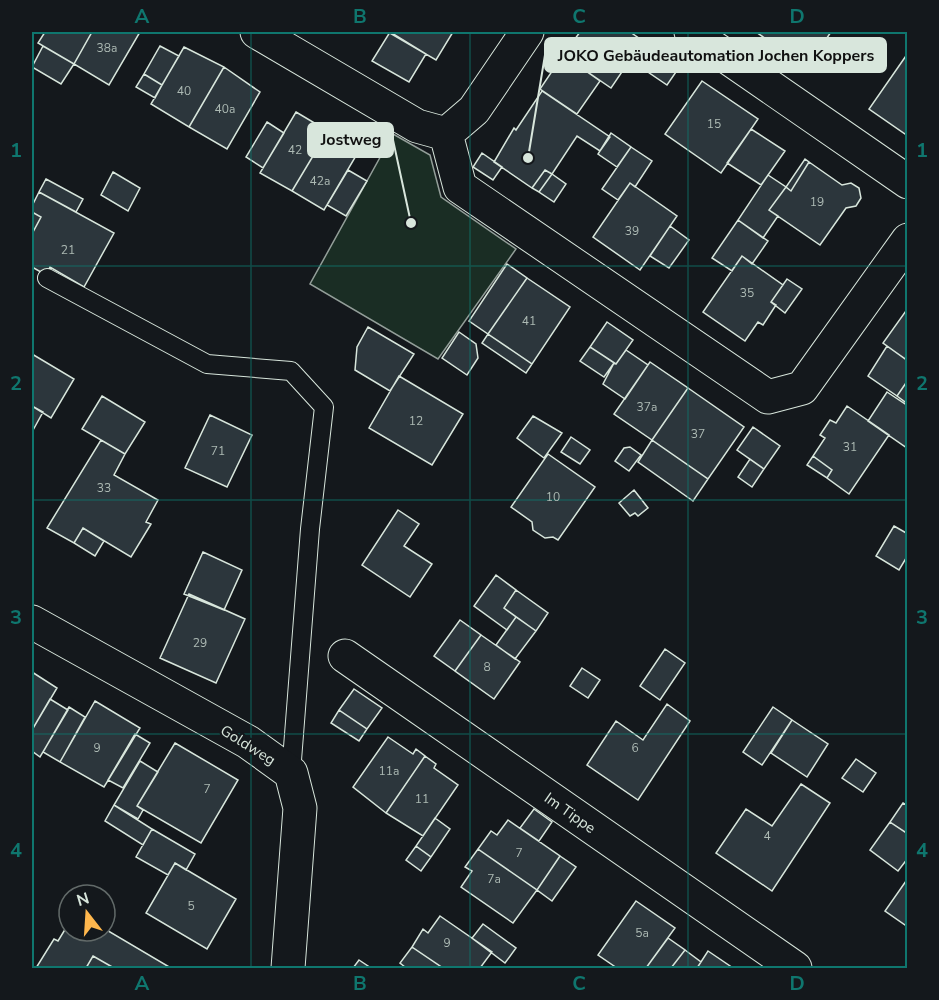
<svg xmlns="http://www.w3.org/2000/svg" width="939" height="1000" font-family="'Nunito Sans',sans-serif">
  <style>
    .green { fill: #1a2d24; stroke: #939e99; stroke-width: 1.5 }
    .building { fill: #2c363c; stroke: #d8e6dc; stroke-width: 1.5 }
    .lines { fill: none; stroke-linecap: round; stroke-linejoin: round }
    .service-casing { stroke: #d8e6dc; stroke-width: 20 }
    .minor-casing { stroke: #d8e6dc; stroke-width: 35 }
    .service { stroke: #14181c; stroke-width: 18 }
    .minor { stroke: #14181c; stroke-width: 33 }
    .grid { fill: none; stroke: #0f766e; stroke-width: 1.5; stroke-opacity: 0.55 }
    .labels { text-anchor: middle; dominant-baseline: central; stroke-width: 4.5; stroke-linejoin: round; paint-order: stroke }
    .number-label { font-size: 12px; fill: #adbab4 }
    .street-label { font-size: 15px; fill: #d8e6dc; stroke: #14181c }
    .leader { fill: none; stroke: #d8e6dc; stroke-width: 2 }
    .callout-dot { fill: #d8e6dc; stroke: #14181c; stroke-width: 2 }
    .callout { fill: #d8e6dc; stroke: #d8e6dc; stroke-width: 2 }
    .callout-label { font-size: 16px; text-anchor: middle; font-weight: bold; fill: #111 }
    .neatline { fill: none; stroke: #0f766e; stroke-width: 2 }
    .grid-label { font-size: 20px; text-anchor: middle; font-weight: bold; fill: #0f766e }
  </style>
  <rect width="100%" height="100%" fill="#14181c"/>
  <path class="green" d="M 393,134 L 430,155 L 441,197 L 516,249 L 438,359 L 310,284 Z"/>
  <path class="building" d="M 45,32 L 92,32 L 74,64 L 38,43 Z
    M 92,32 L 140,32 L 109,85 L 74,64 Z
    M 388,32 L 453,32 L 436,60 Z
    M 390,32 L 426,54 L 409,82 L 372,61 Z
    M 580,32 L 630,32 L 643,41 L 611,88 L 563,55 Z
    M 756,32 L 831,32 L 807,67 Z
    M 663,44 L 685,59 L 667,85 L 645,70 Z
    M 43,46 L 74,64 L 61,84 L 32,67 Z
    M 160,46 L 179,56 L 162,85 L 144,74 Z
    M 184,47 L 224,67 L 189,127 L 151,104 Z
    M 908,53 L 908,136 L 869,109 Z
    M 563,55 L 600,81 L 577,114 L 540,89 Z
    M 224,67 L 260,92 L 227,149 L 189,127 Z
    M 144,74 L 162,85 L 155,98 L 136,87 Z
    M 702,81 L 758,119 L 721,173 L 665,134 Z
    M 542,91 L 610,137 L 600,151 L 577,136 L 552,174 L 545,170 L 532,188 L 494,162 L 514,128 L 516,130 Z
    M 296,112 L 328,131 L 292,191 L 260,173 Z
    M 267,122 L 284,133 L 263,168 L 246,157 Z
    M 751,129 L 785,151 L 761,185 L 727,163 Z
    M 328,131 L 360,149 L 324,210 L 292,191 Z
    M 611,133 L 631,147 L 617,167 L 598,154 Z
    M 631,147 L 652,161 L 635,187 L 630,183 L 618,200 L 602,189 Z
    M 482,153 L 502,167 L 493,180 L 473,167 Z
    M 805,159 L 809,162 L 791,191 L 786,187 Z
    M 809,162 L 842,185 L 851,183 L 859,188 L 861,198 L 856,206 L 846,208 L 820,245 L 769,210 L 786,187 L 791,191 Z
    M 348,170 L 367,181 L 346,216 L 327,205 Z
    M 545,170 L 552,174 L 539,192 L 532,188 Z
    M 113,172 L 140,188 L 128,211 L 101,195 Z
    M 552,174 L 566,184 L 554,202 L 539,192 Z
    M 768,175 L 786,187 L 769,210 L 778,216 L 763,238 L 738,220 Z
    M 46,179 L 83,199 L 76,212 L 39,192 Z
    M 630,183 L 677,216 L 640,270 L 593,237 Z
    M 39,192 L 114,233 L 84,287 L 50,267 L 46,275 L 32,267 L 32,234 L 41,217 L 32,212 L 32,206 Z
    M 32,212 L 41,217 L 32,234 Z
    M 738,220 L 768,241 L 752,264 L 742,256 L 732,271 L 712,258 Z
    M 670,226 L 689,240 L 669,268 L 650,256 Z
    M 742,256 L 783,285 L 771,302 L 776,305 L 763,325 L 758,322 L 745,341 L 703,312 Z
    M 507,264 L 527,278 L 488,334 L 469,321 Z
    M 527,278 L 570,307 L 532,364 L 488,334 Z
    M 787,279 L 802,289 L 785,313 L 771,302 Z
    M 908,308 L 908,361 L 883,343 Z
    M 607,322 L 633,340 L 616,364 L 590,347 Z
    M 368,327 L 414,354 L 390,391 L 355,370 L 357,347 Z
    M 459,332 L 476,344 L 478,358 L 467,375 L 442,358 Z
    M 488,334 L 532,364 L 526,373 L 482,343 Z
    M 887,346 L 908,361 L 908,380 L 897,396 L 868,376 Z
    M 590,347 L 614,363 L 604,377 L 580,361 Z
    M 626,350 L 648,365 L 625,399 L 603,384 L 614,363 L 616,364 Z
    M 32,354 L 74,379 L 51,418 L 32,406 Z
    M 650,362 L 688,388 L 652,440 L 614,414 Z
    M 399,376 L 463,414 L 432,465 L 369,428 Z
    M 908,380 L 908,404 L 897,396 Z
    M 688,388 L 744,427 L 708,479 L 652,440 Z
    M 887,392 L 908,406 L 907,448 L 868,421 Z
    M 102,396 L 145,422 L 125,454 L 82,429 Z
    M 32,406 L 43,412 L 32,432 Z
    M 847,406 L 889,435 L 849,494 L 827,478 L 832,470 L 813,456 L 825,438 L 820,435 L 830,420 L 836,423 Z
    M 210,415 L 252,435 L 227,487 L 185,468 Z
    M 533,416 L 562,433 L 544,458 L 517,438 Z
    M 753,427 L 780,446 L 764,469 L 737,450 Z
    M 571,437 L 590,450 L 580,464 L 561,452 Z
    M 101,440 L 125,454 L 114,475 L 158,500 L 146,522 L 151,524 L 131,557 L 83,528 L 74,543 L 47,528 Z
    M 652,440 L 708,479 L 693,501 L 638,462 Z
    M 630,447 L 641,455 L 629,471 L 615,461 L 624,448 Z
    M 548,454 L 595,487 L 558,540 L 553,537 L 545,538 L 533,530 L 532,522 L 511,507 Z
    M 813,456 L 832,470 L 827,478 L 807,465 Z
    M 750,459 L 764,469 L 752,487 L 738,477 Z
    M 634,490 L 648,508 L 638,516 L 635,513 L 630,516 L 619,503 Z
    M 398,510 L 419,524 L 404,546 L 432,564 L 410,597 L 362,565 Z
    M 894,526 L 908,534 L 908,555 L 899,570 L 876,556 Z
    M 83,528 L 104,541 L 95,556 L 74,543 Z
    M 203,552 L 242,570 L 224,610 L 184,594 Z
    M 496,575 L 516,590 L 504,608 L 516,617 L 507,630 L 474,606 Z
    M 516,590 L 548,613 L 536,631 L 504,608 Z
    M 189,594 L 245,619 L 216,683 L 160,658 Z
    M 516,617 L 536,631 L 515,659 L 496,645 Z
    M 460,620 L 481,635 L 455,671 L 434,656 Z
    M 481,635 L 520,662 L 494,699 L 455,671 Z
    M 665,649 L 685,663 L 660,700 L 640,686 Z
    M 582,668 L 600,680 L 588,698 L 570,686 Z
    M 32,672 L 57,688 L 32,730 Z
    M 354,689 L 382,708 L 367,729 L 339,710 Z
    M 50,699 L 68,710 L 40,757 L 32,751 L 32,730 Z
    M 95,701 L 140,728 L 104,787 L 60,762 Z
    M 667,704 L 690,721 L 638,800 L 587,765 L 616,721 L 643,740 Z
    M 69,707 L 85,717 L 60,762 L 43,752 Z
    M 773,707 L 792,720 L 762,765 L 743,752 Z
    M 339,710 L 367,729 L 359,741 L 331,723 Z
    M 792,720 L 828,744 L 807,777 L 771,753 Z
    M 135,734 L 150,743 L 123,788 L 108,780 Z
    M 388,737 L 413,754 L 416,749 L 425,756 L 386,813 L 353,787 Z
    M 175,743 L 238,780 L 201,843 L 137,806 Z
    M 425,756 L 436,764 L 434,768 L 458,785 L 423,836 L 386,813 Z
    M 856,759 L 876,773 L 863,792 L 842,778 Z
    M 140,761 L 158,772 L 137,806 L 143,810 L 138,819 L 114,805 Z
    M 801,784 L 830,803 L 772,891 L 716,853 L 746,809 L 772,826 Z
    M 903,803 L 908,806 L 908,834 L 890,822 Z
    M 114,805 L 152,829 L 143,845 L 105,821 Z
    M 534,809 L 552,822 L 539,841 L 520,828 Z
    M 435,818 L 450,829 L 431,857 L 416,846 Z
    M 508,820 L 560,856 L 537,890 L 478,849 L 491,831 L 497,835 Z
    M 890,822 L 908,834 L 908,858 L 898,871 L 870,850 Z
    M 152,829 L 195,854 L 186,870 L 175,863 L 168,875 L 136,857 Z
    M 416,846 L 431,857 L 421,871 L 406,860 Z
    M 478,849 L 537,890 L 513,923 L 461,887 L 472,871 L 465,867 Z
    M 560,856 L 576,867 L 552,901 L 537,890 Z
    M 175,863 L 236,899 L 207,949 L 146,913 Z
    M 906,881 L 908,881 L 908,927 L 885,911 Z
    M 636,901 L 675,928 L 646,968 L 617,968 L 598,955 Z
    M 440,916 L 492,952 L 480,968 L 443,968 L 412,947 L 423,929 L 428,933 Z
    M 69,923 L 69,931 L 105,929 L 171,968 L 114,968 L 93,956 L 86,968 L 36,968 L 54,939 L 58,941 Z
    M 483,924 L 516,948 L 505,963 L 472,938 Z
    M 668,938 L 685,950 L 671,968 L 646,968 Z
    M 412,947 L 443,968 L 403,968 L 405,967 L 400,963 Z
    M 685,950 L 701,962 L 697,968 L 671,968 Z
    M 708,951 L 733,968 L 697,968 Z
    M 93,956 L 114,968 L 86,968 Z
    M 359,960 L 371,968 L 353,968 Z"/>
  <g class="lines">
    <g class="service-casing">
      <path id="service" d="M 47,278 L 207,364 L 291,371 L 324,407 L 310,529 L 291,773"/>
    </g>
    <g class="minor-casing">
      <path id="minor" d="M 257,32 L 417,126 L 446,134 L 460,187 L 768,397 L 802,388 L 908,240
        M 691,32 L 908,182
        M 446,134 L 474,110 L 527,32
        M 32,622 L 248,742 L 291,773 L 300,808 L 288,968
        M 345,656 L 795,968"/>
    </g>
    <use href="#service" class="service"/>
    <use href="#minor" class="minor"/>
  </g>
  <path class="grid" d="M 251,32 L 251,968M 470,32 L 470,968M 688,32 L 688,968M 32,266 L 908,266M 32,500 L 908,500M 32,734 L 908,734"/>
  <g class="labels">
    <g class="number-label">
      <text x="107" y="48">38a</text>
      <text x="184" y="91">40</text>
      <text x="225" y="109">40a</text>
      <text x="714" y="124">15</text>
      <text x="295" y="150">42</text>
      <text x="320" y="181">42a</text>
      <text x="817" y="202">19</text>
      <text x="632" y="231">39</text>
      <text x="68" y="250">21</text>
      <text x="747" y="293">35</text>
      <text x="529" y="321">41</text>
      <text x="647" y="407">37a</text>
      <text x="416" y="421">12</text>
      <text x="698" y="434">37</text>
      <text x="850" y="447">31</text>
      <text x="218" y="451">71</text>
      <text x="104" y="488">33</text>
      <text x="553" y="497">10</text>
      <text x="200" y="643">29</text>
      <text x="487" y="667">8</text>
      <text x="97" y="748">9</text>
      <text x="635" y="748">6</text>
      <text x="389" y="771">11a</text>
      <text x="207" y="789">7</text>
      <text x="422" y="799">11</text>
      <text x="767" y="836">4</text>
      <text x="519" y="853">7</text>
      <text x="494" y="879">7a</text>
      <text x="191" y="906">5</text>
      <text x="642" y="933">5a</text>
      <text x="447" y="943">9</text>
    </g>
    <g class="street-label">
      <text transform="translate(248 745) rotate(32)">Goldweg</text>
      <text transform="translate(570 813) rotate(35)">Im Tippe</text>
    </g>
  </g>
  <path class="leader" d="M528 158L545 55M411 223L393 140"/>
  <g class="callout-dot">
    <circle cx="528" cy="158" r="6"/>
    <circle cx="411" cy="223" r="6"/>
  </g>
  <g class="callout">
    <rect x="545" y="38" width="341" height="34" rx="6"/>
    <rect x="308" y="123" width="85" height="34" rx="6"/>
  </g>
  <g class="callout-label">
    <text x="716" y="61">JOKO Gebäudeautomation Jochen Koppers</text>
    <text x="351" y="145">Jostweg</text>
  </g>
  <rect width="939" height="1000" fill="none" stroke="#14181c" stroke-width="66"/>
  <g transform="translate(87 913) rotate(343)"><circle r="28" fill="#14181c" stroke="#626a69" stroke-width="1.5"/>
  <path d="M0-4.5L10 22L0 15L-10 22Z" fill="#ffb74d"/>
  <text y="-9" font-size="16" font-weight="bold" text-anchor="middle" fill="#d8e6dc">N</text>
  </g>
  <rect x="33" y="33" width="873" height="934" class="neatline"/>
  <g class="grid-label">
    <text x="142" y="23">A</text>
    <text x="360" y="23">B</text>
    <text x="579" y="23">C</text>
    <text x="797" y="23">D</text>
    <text x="16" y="157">1</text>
    <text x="922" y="157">1</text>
    <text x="16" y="390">2</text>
    <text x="922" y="390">2</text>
    <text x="16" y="624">3</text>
    <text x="922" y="624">3</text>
    <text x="16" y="857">4</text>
    <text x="922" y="857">4</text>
    <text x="142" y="990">A</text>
    <text x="360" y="990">B</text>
    <text x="579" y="990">C</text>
    <text x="797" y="990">D</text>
  </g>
</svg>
